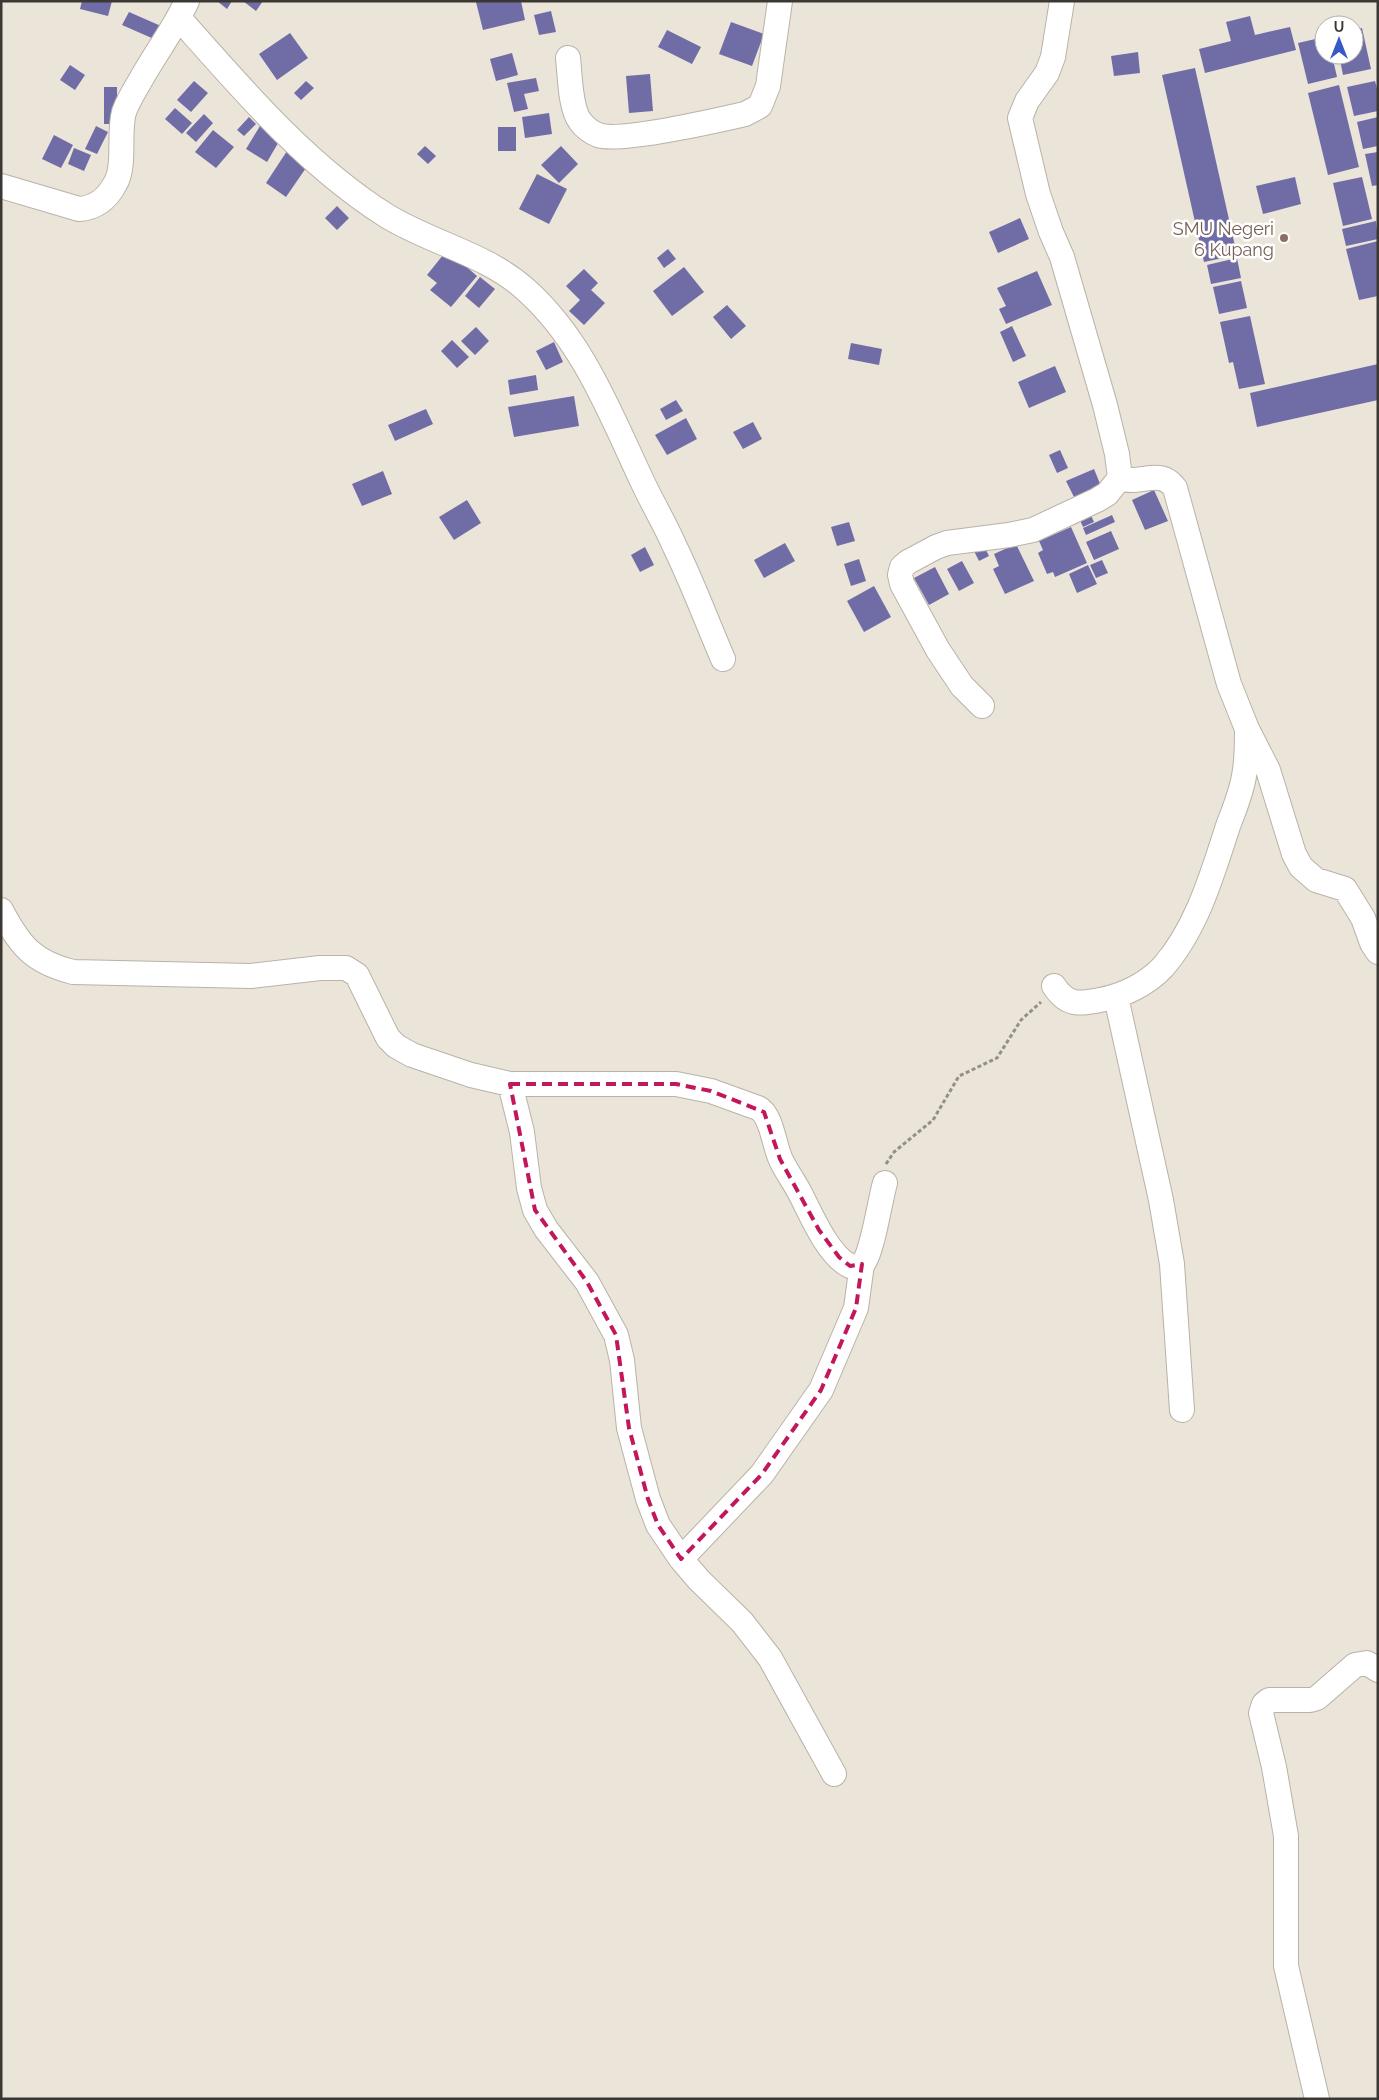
<svg xmlns="http://www.w3.org/2000/svg" width="1379" height="2100" font-family="Raleway,sans-serif">
  <style>
    .building { fill: #706da6 }
    .lines { fill: none; stroke-linecap: round; stroke-linejoin: round }
    .minor-casing { stroke: #b9b2a8; stroke-width: 26 }
    .path { stroke: #948f87; stroke-width: 3; stroke-dasharray: 4 2.5; stroke-linecap: butt }
    .minor { stroke: #fff; stroke-width: 24 }
    .marked { fill: none; stroke: #c2185b; stroke-width: 4; stroke-dasharray: 10 6; stroke-linejoin: round }
    .education-dot { fill: #8d6e63; stroke: #fff; stroke-width: 2 }
    .labels { text-anchor: middle; dominant-baseline: central; stroke-width: 5; stroke-linejoin: round; paint-order: stroke }
    .education-label { font-size: 18px; fill: #785e54; stroke: #fff; text-anchor: end }
  </style>
  <rect width="100%" height="100%" fill="#ebe4d9"/>
  <path class="building" d="M 82,1 L 112,1 L 108,16 L 80,9 Z
    M 217,1 L 232,1 L 227,9 Z
    M 243,1 L 263,1 L 256,11 Z
    M 480,1 L 521,1 L 525,20 L 483,30 L 476,2 Z
    M 551,11 L 556,32 L 539,35 L 534,15 Z
    M 129,12 L 161,26 L 154,39 L 122,25 Z
    M 1250,16 L 1255,35 L 1290,27 L 1296,50 L 1205,73 L 1199,49 L 1231,41 L 1226,22 Z
    M 731,22 L 764,34 L 752,66 L 719,54 Z
    M 1362,28 L 1371,69 L 1343,75 L 1339,55 L 1354,55 L 1354,30 Z
    M 667,30 L 701,47 L 692,64 L 658,47 Z
    M 290,33 L 308,58 L 277,80 L 259,54 Z
    M 1324,37 L 1324,55 L 1332,55 L 1337,77 L 1308,84 L 1298,43 Z
    M 1138,52 L 1140,73 L 1114,76 L 1111,56 Z
    M 512,53 L 518,75 L 496,81 L 490,59 Z
    M 70,65 L 85,75 L 75,90 L 60,80 Z
    M 1195,68 L 1237,255 L 1204,262 L 1162,75 Z
    M 650,74 L 653,111 L 629,113 L 626,76 Z
    M 536,78 L 539,91 L 524,94 L 528,109 L 514,112 L 507,83 Z
    M 194,81 L 208,93 L 191,112 L 177,100 Z
    M 306,81 L 314,88 L 301,100 L 294,93 Z
    M 1375,81 L 1378,92 L 1378,111 L 1354,116 L 1347,87 Z
    M 1339,85 L 1359,167 L 1328,175 L 1308,93 Z
    M 104,87 L 117,87 L 117,124 L 104,124 Z
    M 175,108 L 192,123 L 182,134 L 165,119 Z
    M 549,113 L 552,134 L 525,138 L 522,117 Z
    M 204,114 L 213,123 L 196,142 L 186,133 Z
    M 249,117 L 256,124 L 244,136 L 237,130 Z
    M 1378,117 L 1378,146 L 1363,149 L 1357,122 Z
    M 96,126 L 108,132 L 97,154 L 85,149 Z
    M 260,126 L 281,138 L 267,162 L 246,149 Z
    M 498,127 L 516,127 L 516,151 L 498,151 Z
    M 213,130 L 234,147 L 216,168 L 195,152 Z
    M 54,135 L 73,145 L 61,168 L 42,159 Z
    M 425,146 L 436,156 L 428,164 L 417,154 Z
    M 561,146 L 578,164 L 559,183 L 541,165 Z
    M 74,148 L 91,155 L 84,171 L 68,164 Z
    M 287,151 L 308,165 L 286,197 L 266,183 Z
    M 1378,152 L 1378,185 L 1372,186 L 1365,154 Z
    M 537,174 L 567,189 L 549,224 L 519,209 Z
    M 1295,177 L 1301,204 L 1263,214 L 1256,186 Z
    M 1362,177 L 1372,219 L 1343,226 L 1333,183 Z
    M 337,206 L 349,218 L 337,230 L 325,218 Z
    M 1020,218 L 1029,239 L 998,253 L 989,232 Z
    M 1376,221 L 1378,239 L 1346,246 L 1342,229 Z
    M 1378,241 L 1378,296 L 1359,300 L 1346,249 Z
    M 668,249 L 676,259 L 664,268 L 657,258 Z
    M 447,250 L 477,276 L 451,307 L 430,290 L 437,283 L 427,275 Z
    M 1237,258 L 1241,278 L 1211,284 L 1207,265 Z
    M 684,267 L 704,292 L 672,316 L 653,291 Z
    M 584,269 L 598,283 L 591,290 L 605,303 L 584,325 L 569,311 L 580,300 L 566,286 Z
    M 1037,271 L 1052,305 L 1006,324 L 999,309 L 1006,306 L 997,288 Z
    M 480,277 L 495,289 L 479,308 L 465,296 Z
    M 1241,281 L 1247,308 L 1219,314 L 1213,287 Z
    M 727,305 L 746,326 L 731,339 L 713,317 Z
    M 1250,316 L 1265,384 L 1239,389 L 1233,362 L 1229,363 L 1220,322 Z
    M 1012,326 L 1026,356 L 1013,362 L 1000,332 Z
    M 476,327 L 489,341 L 475,355 L 461,341 Z
    M 452,340 L 469,357 L 457,368 L 441,351 Z
    M 554,342 L 563,362 L 546,370 L 536,351 Z
    M 851,343 L 882,349 L 879,365 L 848,359 Z
    M 1378,364 L 1378,400 L 1257,427 L 1250,393 Z
    M 1055,366 L 1066,392 L 1029,408 L 1018,382 Z
    M 536,375 L 538,390 L 510,395 L 508,380 Z
    M 574,396 L 579,426 L 514,437 L 508,407 Z
    M 676,400 L 683,411 L 666,420 L 660,409 Z
    M 426,409 L 433,424 L 395,441 L 388,425 Z
    M 686,418 L 697,439 L 667,455 L 655,435 Z
    M 753,422 L 762,439 L 743,449 L 733,432 Z
    M 1060,450 L 1068,468 L 1057,473 L 1049,455 Z
    M 1094,469 L 1101,486 L 1074,497 L 1066,481 Z
    M 383,471 L 392,494 L 362,506 L 352,484 Z
    M 1154,490 L 1168,521 L 1145,530 L 1132,500 Z
    M 467,500 L 481,523 L 454,540 L 439,517 Z
    M 1089,511 L 1094,522 L 1083,527 L 1078,516 Z
    M 1112,515 L 1115,522 L 1086,535 L 1083,528 Z
    M 849,522 L 855,541 L 837,546 L 831,527 Z
    M 1071,527 L 1087,563 L 1055,577 L 1053,572 L 1047,574 L 1038,553 L 1043,550 L 1039,541 Z
    M 1111,531 L 1119,549 L 1094,560 L 1086,542 Z
    M 785,543 L 795,561 L 764,578 L 754,560 Z
    M 983,544 L 989,556 L 979,561 L 973,549 Z
    M 1016,544 L 1034,581 L 1005,594 L 993,569 L 999,566 L 994,554 Z
    M 645,547 L 654,565 L 640,572 L 631,555 Z
    M 859,559 L 866,581 L 851,586 L 844,564 Z
    M 1102,560 L 1108,573 L 1096,578 L 1090,565 Z
    M 962,561 L 974,583 L 959,591 L 947,569 Z
    M 1088,565 L 1097,584 L 1077,593 L 1069,574 Z
    M 935,567 L 949,594 L 929,605 L 914,578 Z
    M 874,586 L 891,617 L 864,632 L 847,601 Z"/>
  <g class="lines">
    <g class="minor-casing">
      <path id="minor" d="M 1062,1 L 1053,57 L 1047,73 L 1027,101 L 1020,118 L 1038,194 L 1051,232 L 1062,257 L 1105,405 L 1117,454 L 1120,478 C 1139,486 1160,467 1175,488 L 1229,684 L 1247,729 L 1268,770 L 1294,854 L 1301,867 L 1316,880 L 1345,889 L 1363,918 L 1372,943 L 1378,952
        M 179,18 C 242,89 306,165 387,216 C 431,243 486,254 525,289 C 584,341 611,416 644,485 C 654,506 666,526 675,547 C 693,584 707,622 723,659
        M 568,58 C 570,75 570,108 580,121 C 584,127 592,133 598,135 C 619,143 719,120 745,114 L 760,106 L 768,86 L 780,1
        M 1,186 L 79,209 C 95,208 107,199 115,184 C 126,166 118,133 124,112 C 128,101 134,91 140,81 C 155,54 174,29 187,1
        M 982,706 L 962,686 L 938,650 L 902,584 L 900,575 L 902,567 L 908,562 L 936,547 L 947,543 L 1009,535 L 1033,530 L 1097,500 L 1107,494 L 1120,478
        M 1,910 C 20,946 33,962 73,972 L 251,976 L 320,968 L 346,968 L 357,975 L 388,1038 L 396,1046 L 412,1055 L 471,1075 L 510,1084 L 676,1084 L 711,1091 L 758,1108 C 772,1115 774,1146 781,1160 C 787,1173 796,1184 802,1197 C 812,1217 829,1256 850,1266 C 855,1267 861,1266 864,1262 C 873,1249 880,1200 885,1183
        M 1054,986 C 1067,1006 1079,1004 1100,1000 C 1123,996 1147,984 1163,967 C 1197,928 1212,875 1228,826 C 1234,810 1241,794 1244,776 C 1247,761 1247,746 1247,731
        M 1116,997 L 1161,1200 L 1172,1264 L 1182,1410
        M 510,1084 L 522,1132 L 529,1188 L 535,1210 L 546,1229 L 587,1282 L 616,1335 L 622,1360 L 629,1428 L 648,1499 L 658,1525 L 681,1559 L 699,1580 L 742,1622 L 770,1658 L 834,1774
        M 681,1559 L 762,1474 L 821,1390 L 856,1308 L 862,1264
        M 1317,2099 L 1286,1966 L 1286,1836 L 1274,1767 L 1261,1713 L 1264,1704 L 1269,1700 L 1310,1700 L 1317,1698 L 1355,1665 L 1367,1663 L 1378,1670"/>
    </g>
    <path class="path" d="M 886,1164 L 894,1152 L 933,1120 L 959,1076 L 997,1058 L 1021,1020 L 1041,1002"/>
    <use href="#minor" class="minor"/>
  </g>
  <path class="marked" d="M 510,1084 L 676,1084 L 711,1091 L 764,1112 L 780,1159 L 819,1230 L 839,1257 L 850,1266 L 862,1264 L 856,1308 L 821,1390 L 762,1474 L 681,1559 L 658,1525 L 648,1499 L 629,1428 L 616,1335 L 587,1282 L 535,1210 Z"/>
  <circle class="education-dot" cx="1284" cy="238" r="5"/>
  <g class="labels">
    <g class="education-label">
      <text x="1274" y="228">SMU Negeri<tspan x="1274" dy="21">6 Kupang</tspan></text>
    </g>
  </g>
  <rect width="1379" height="2100" fill="none" stroke="#3b3834" stroke-width="5"/>
  <g transform="translate(1339 40)"><circle r="24" fill="#ffffff" stroke="#b1afae"/>
  <path d="M0-4L9 19L0 12L-9 19Z" fill="#3658c9"/>
  <text y="-8" font-size="14" font-weight="bold" text-anchor="middle" fill="#3b3834">U</text>
  </g>
</svg>
